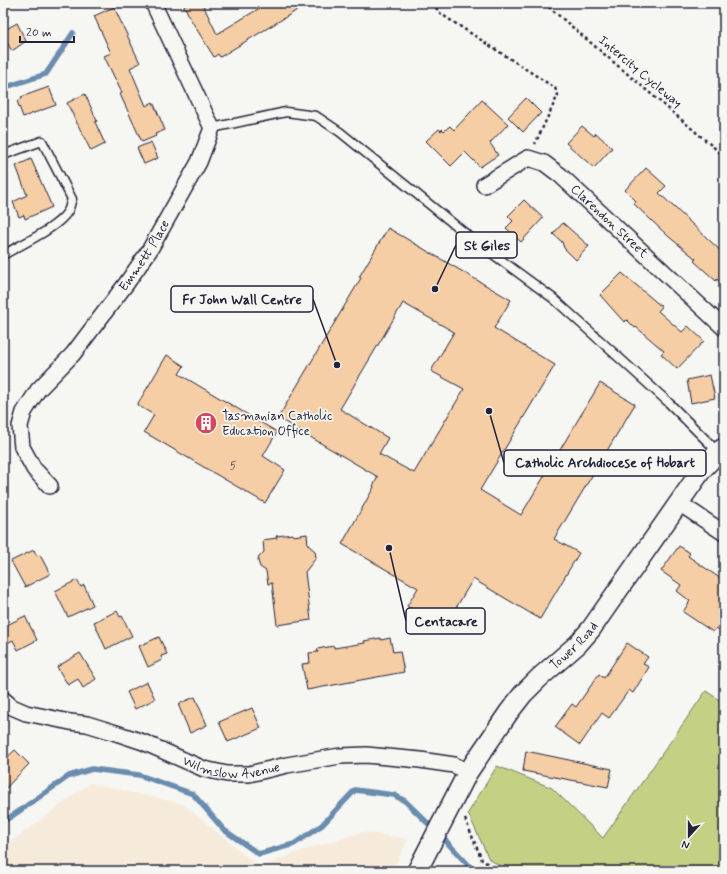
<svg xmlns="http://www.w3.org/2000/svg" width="727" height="874" font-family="Mynerve,sans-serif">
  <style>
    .built { fill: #f6eadb }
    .green { fill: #c4d185; stroke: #737a60 }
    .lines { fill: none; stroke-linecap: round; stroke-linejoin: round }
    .stream { stroke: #6b8cae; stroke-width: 5.5 }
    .building { fill: #f6cea5; stroke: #22223b; fill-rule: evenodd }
    .service-casing { stroke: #22223b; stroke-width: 11 }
    .minor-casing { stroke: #22223b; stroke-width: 18 }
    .tertiary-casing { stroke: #22223b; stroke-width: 22 }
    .path { stroke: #22223b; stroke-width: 2.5; stroke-dasharray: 3 3; stroke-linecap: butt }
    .service { stroke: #f6f6f2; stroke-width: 8 }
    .minor { stroke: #f6f6f2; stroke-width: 15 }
    .tertiary { stroke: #f6f6f2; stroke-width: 19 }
    .labels { text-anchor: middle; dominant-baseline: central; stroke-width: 3.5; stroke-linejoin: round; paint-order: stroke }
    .number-label { font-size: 11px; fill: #574d56 }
    .street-label { font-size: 13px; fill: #22223b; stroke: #f6f6f2 }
    .poi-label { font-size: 13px; fill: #22223b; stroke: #f6f6f2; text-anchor: start }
    .leader { fill: none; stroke: #22223b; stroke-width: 1.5 }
    .callout-dot { fill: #22223b; stroke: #f6f6f2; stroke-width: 1.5 }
    .callout { fill: #f6f6f2; stroke: #22223b; stroke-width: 1.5 }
    .callout-label { font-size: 14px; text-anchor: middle; font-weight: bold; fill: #22223b }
  </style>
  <rect width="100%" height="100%" fill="#f6f6f2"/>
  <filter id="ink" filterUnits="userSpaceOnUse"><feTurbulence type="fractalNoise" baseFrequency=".025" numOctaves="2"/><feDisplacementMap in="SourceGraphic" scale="8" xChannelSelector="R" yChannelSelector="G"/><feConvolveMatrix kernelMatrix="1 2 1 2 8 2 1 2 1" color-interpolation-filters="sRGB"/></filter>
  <g filter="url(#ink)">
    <path class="built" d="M 90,783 L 183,804 L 260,868 L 292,854 L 362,832 L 408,839 L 392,871 L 3,871 L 3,848 Z"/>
    <path class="green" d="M 706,691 L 724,703 L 724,871 L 508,871 L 489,859 L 468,813 L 497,766 L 552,788 L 603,838 Z"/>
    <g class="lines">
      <path class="stream" d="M 3,88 L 46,74 L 73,33
        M 3,821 L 12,816 L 69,776 L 92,769 L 139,775 L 193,794 L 224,830 L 259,854 L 294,844 L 322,825 L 355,790 L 394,795 L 405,801 L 443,838 L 474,871"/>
    </g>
    <path class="building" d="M 183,3 L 202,3 L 217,34 L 268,3 L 309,3 L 220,57 L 218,54 L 214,57 L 191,20 Z
      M 114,7 L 140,63 L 130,68 L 146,106 L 153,102 L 165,130 L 155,134 L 156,136 L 142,142 L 120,94 L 122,93 L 104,56 L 111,53 L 94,16 Z
      M 17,23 L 26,41 L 12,51 L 3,36 L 3,31 Z
      M 49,87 L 56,105 L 23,117 L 17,101 L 22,99 L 21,97 Z
      M 85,94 L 97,121 L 95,122 L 105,144 L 91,151 L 67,103 Z
      M 526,98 L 541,113 L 523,132 L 508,117 Z
      M 482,100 L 508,124 L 490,143 L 498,155 L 480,167 L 465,152 L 451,166 L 426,141 L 439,129 L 441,131 L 442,129 L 444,131 L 450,126 L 454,130 Z
      M 582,126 L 594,136 L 596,133 L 612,148 L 594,168 L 566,143 Z
      M 151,142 L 158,158 L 144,164 L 137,148 Z
      M 31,159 L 52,207 L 25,219 L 24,215 L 19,217 L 13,202 L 27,195 L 16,166 Z
      M 646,168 L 666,186 L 659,193 L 724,254 L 724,286 L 717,279 L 716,281 L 694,261 L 696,259 L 668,236 L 634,204 L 636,201 L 625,190 Z
      M 524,200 L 543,218 L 521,242 L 506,228 L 513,221 L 508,216 Z
      M 563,223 L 589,246 L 576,260 L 564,248 L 562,242 L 553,234 Z
      M 388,228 L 511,300 L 494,328 L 555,365 L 480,490 L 521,515 L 600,383 L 635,404 L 554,539 L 579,553 L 540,619 L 473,579 L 444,628 L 407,606 L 418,588 L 342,544 L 374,487 L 373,486 L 378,477 L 278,418 L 361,278 L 359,277 ZM 403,303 L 454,332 L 431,371 L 464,389 L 414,473 L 379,454 L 388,438 L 340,409 Z
      M 622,273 L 662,307 L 658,311 L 682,332 L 688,326 L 704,341 L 677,369 L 661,354 L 664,351 L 636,327 L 635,328 L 627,320 L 624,322 L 600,295 Z
      M 167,355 L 184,366 L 179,374 L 277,432 L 263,456 L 285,470 L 265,503 L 144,432 L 154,415 L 137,405 Z
      M 710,375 L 715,398 L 691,403 L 687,380 Z
      M 293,534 L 293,536 L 307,534 L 308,545 L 315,551 L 316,558 L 305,572 L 311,620 L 277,625 L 272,583 L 268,584 L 266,571 L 260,567 L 258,561 L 259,557 L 264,552 L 263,540 L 277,538 L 276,536 Z
      M 679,546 L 690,553 L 688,556 L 724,581 L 724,633 L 716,628 L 713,632 L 683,612 L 690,601 L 677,591 L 681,585 L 661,571 Z
      M 34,550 L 37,556 L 40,555 L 50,574 L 25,587 L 11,561 Z
      M 77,580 L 81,587 L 84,585 L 93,605 L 68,617 L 55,591 Z
      M 117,611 L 120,617 L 122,616 L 132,636 L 106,649 L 94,622 Z
      M 25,616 L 37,640 L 18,650 L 13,640 L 3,645 L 3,627 Z
      M 159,637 L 167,654 L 161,656 L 162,660 L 148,667 L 139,646 Z
      M 381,638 L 381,640 L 390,638 L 393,652 L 400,651 L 404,672 L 307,690 L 302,664 L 310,663 L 309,653 L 318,652 L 317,649 L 334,646 L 334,648 L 365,643 L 364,641 Z
      M 627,643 L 648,657 L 643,664 L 649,667 L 633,693 L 629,690 L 609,718 L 602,713 L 580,745 L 555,727 L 572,704 L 576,707 L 599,674 L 604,678 Z
      M 80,653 L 96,679 L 83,688 L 78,679 L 68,685 L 57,667 Z
      M 147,682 L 155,699 L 135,709 L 127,692 Z
      M 195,697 L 207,725 L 190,733 L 178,704 Z
      M 252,708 L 261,728 L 228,742 L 219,722 Z
      M 15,750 L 29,764 L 3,791 L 3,761 Z
      M 526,751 L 612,769 L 608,787 L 523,771 Z"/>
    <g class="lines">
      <g class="service-casing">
        <path id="service" d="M 212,128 L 286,112 L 316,116 L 340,132 L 471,238 L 554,299 L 667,401 L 718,452
          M 3,155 L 42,141 L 72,199 C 70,203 70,208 68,211 C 58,228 20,245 3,255"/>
      </g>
      <g class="minor-casing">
        <g id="minor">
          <path id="s1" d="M 484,185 L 528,158 L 544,163 L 560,175 L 724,328"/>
          <path id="s2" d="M 50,486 L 34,469 L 22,447 L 20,426 L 24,412 L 38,390 L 73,354 L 126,284 L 149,251 L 199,162 L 212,128 L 153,3"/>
          <path d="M 679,503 L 724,533"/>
          <path id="s3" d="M 3,699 L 12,707 L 26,713 L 70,722 L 87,724 L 113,732 L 143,742 L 204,769 L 227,774 L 249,774 L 287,765 L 340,756 L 366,755 L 420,760 L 454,765 L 468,772"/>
        </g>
      </g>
      <g class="tertiary-casing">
        <g id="tertiary">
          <path id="s4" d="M 417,871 L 468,772 L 509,712 L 523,694 L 539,678 L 578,644 L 591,629 L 701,471 L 718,452 L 724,448"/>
        </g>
      </g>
      <path class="path" d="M 432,3 L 441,14 L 555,88 L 558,95 L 535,144
        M 544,3 L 724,156
        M 465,819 L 482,860 L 499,871"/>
      <use href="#service" class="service"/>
      <use href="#minor" class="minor"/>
      <use href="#tertiary" class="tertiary"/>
    </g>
  </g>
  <defs>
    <g id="building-disc" transform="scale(1.15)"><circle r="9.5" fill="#d1495b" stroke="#f6f6f2"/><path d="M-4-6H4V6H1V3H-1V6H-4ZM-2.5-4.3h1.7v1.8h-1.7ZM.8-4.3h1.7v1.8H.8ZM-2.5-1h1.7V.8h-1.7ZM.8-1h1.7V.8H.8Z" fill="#fff"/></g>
  </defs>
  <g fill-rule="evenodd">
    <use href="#building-disc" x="206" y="423"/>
  </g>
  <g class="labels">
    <g class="number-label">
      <text x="233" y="466">5</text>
    </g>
    <g class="street-label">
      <text transform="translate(640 72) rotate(40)">Intercity Cycleway</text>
      <text stroke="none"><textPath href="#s1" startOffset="156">Clarendon Street</textPath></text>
      <text stroke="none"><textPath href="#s2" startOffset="282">Emmett Place</textPath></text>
      <text stroke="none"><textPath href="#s4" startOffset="277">Tower Road</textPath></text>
      <text stroke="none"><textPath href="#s3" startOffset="242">Wilmslow Avenue</textPath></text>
    </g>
    <g class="poi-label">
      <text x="222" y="416">Tasmanian Catholic<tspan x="222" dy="15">Education Office</tspan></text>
    </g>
  </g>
  <path class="leader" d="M435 289L456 245M337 365L313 299M489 411L504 463M389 548L406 621"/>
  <g class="callout-dot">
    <circle cx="435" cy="289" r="4"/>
    <circle cx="337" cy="365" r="4"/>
    <circle cx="489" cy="411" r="4"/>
    <circle cx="389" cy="548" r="4"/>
  </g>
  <g class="callout">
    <rect x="456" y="232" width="61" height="26" rx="4"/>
    <rect x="171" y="286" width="142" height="26" rx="4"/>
    <rect x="504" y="450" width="202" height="26" rx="4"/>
    <rect x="406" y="608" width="79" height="26" rx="4"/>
  </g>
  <g class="callout-label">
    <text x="487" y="250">St Giles</text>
    <text x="242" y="304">Fr John Wall Centre</text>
    <text x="605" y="467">Catholic Archdiocese of Hobart</text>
    <text x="446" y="626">Centacare</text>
  </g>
  <rect width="727" height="874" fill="none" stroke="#f6f6f2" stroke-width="16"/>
  <rect x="8" y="8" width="711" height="858" fill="none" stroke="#22223b" stroke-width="1.5" filter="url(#ink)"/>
  <g transform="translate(689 836) rotate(201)" stroke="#f6f6f2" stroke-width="3" paint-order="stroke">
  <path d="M0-3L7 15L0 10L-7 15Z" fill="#22223b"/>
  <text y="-6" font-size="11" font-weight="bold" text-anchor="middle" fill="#22223b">N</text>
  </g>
  <path d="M20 36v6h54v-6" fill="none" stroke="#22223b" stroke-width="2"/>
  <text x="26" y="36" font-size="12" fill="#22223b" stroke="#f6f6f2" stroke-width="3" paint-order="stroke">20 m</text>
</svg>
